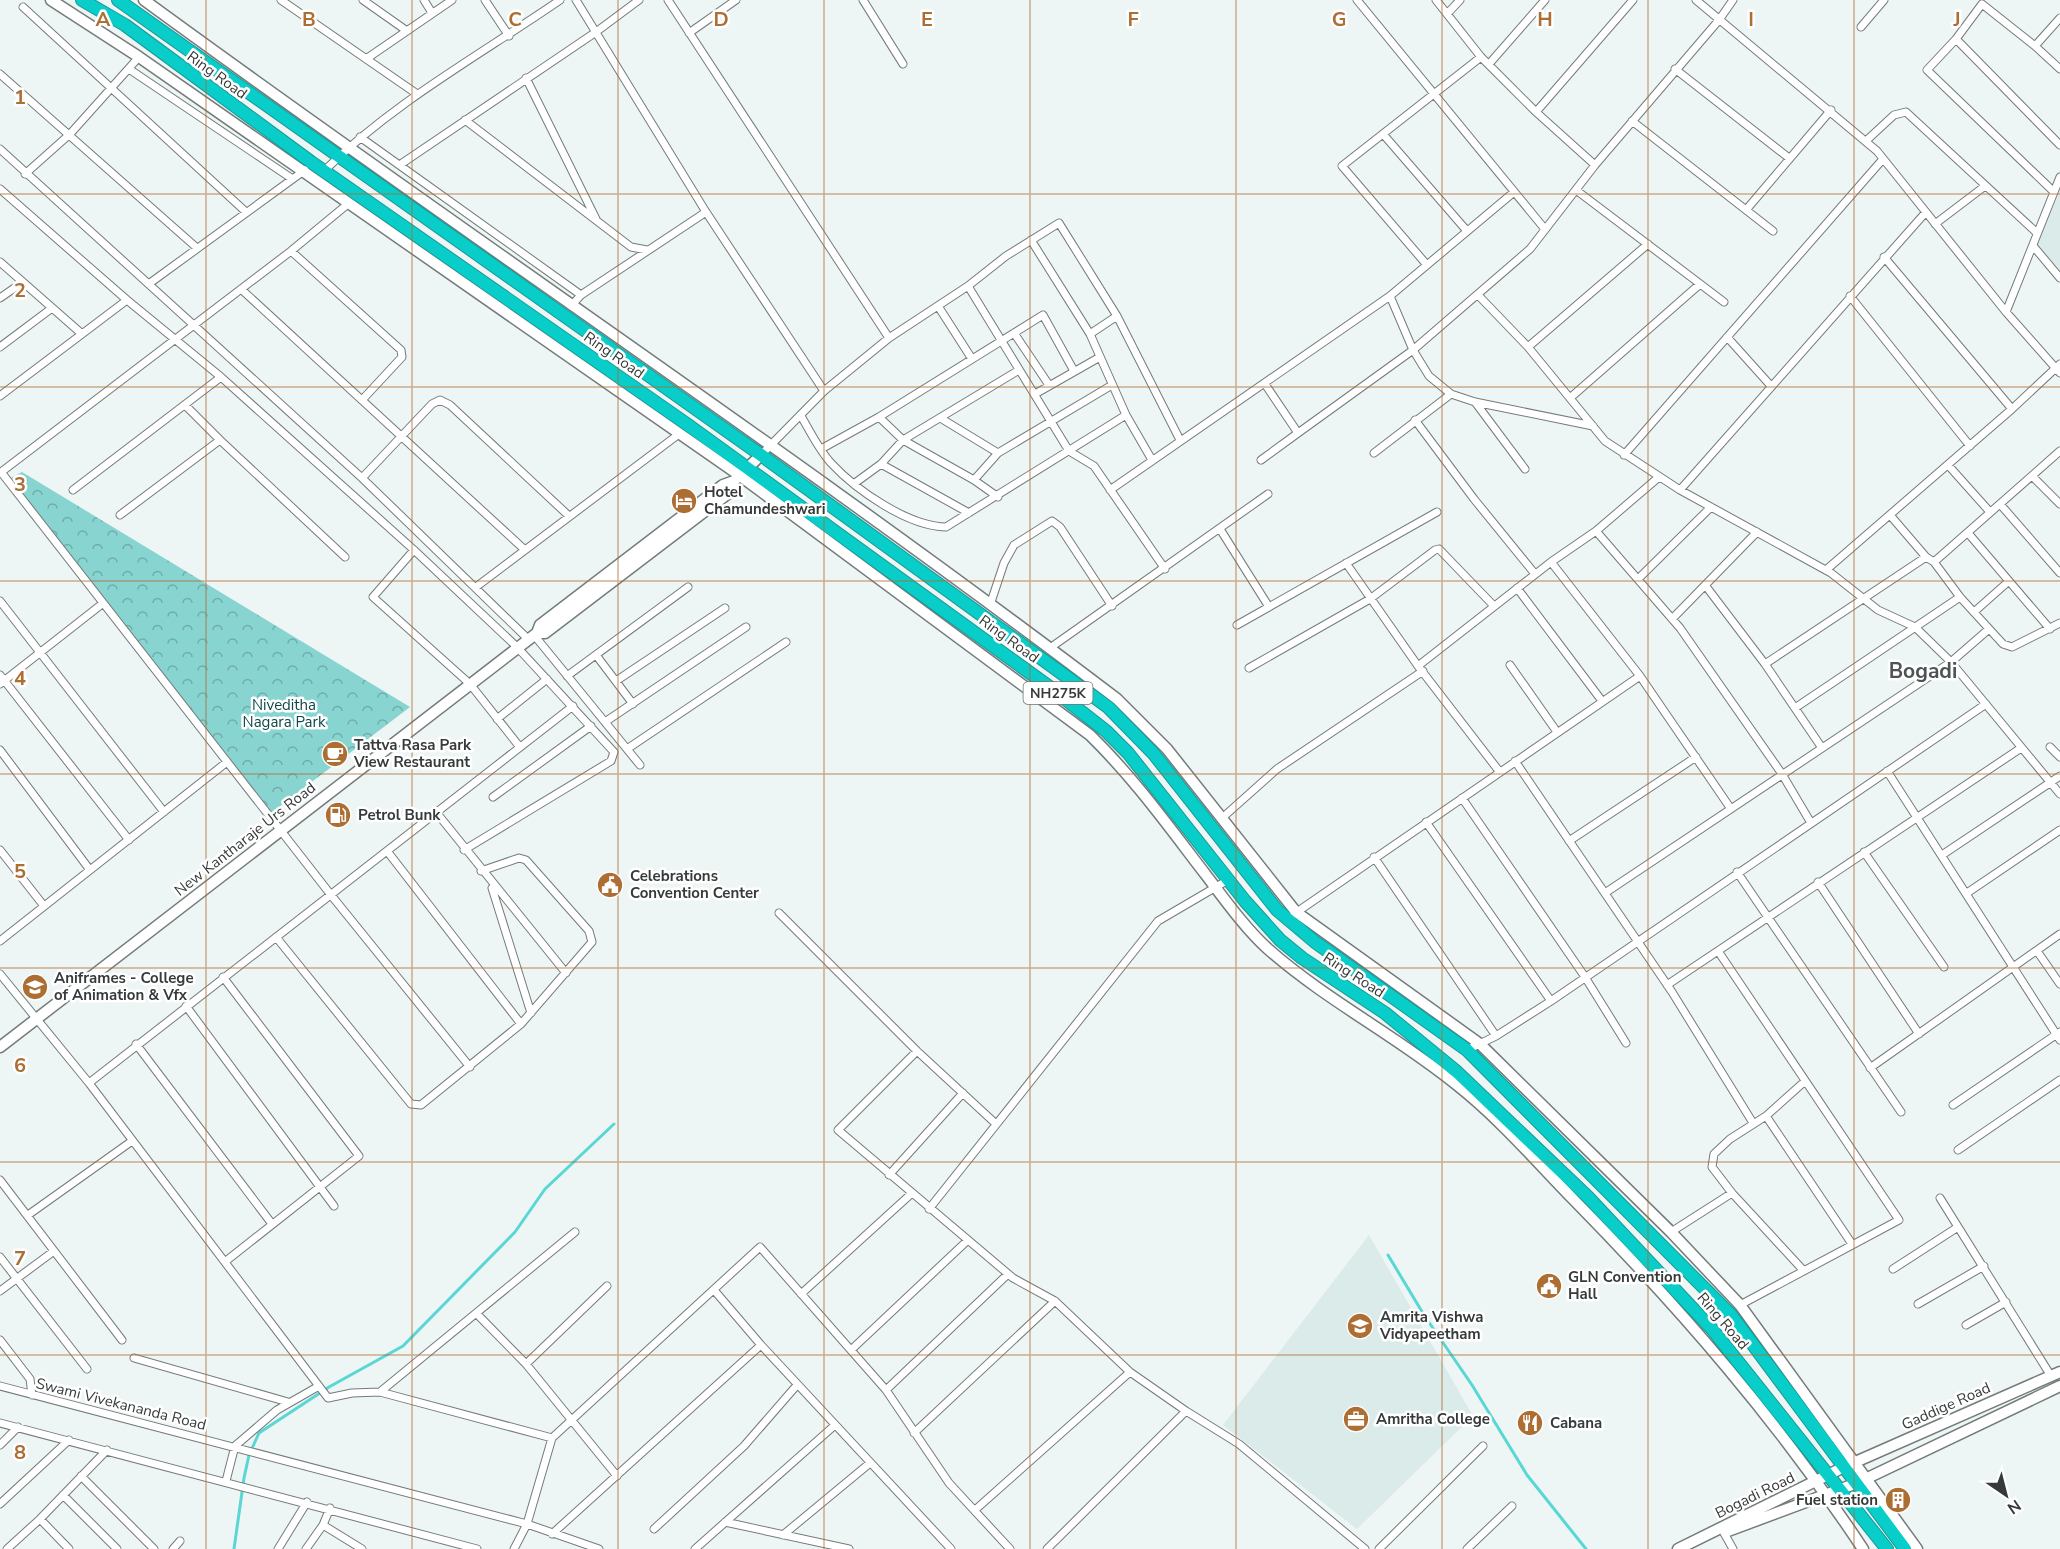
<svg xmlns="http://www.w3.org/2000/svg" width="2060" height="1549" font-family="'Nunito Sans',sans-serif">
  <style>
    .built { fill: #dbebea }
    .park { fill: url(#park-crowns) }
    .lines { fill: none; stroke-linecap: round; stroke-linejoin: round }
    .stream { stroke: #58d7d4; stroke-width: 3 }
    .street-casing { stroke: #747b7b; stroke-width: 9 }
    .secondary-casing { stroke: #747b7b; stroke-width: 13 }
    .highway-casing { stroke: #189a97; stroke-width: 14 }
    .street { stroke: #fff; stroke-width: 7 }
    .secondary { stroke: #fff; stroke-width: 10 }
    .highway { stroke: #08cdc9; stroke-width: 12 }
    .grid { fill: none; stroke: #ad6e34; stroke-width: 1.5; stroke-opacity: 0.55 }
    .labels { text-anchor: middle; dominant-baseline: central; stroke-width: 5; stroke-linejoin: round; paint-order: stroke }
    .shield { fill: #fff; stroke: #737575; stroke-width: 1.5 }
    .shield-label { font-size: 14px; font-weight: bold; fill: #373a3a }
    .street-label { font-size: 15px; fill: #373a3a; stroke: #fff }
    .poi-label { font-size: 15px; font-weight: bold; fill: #373a3a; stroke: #fff; text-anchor: start }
    .park-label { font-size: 15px; fill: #0e4847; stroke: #fff }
    .district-label { font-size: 21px; font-weight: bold; fill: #4d5453; stroke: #fff }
    .grid-label { font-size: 20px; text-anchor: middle; font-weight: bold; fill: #ad6e34; stroke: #fff; stroke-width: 5; stroke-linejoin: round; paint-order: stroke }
  </style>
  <defs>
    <pattern id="park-crowns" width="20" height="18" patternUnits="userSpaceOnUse" patternTransform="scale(1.5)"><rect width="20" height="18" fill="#87d4d1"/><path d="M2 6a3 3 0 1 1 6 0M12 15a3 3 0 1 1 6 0" fill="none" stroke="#6fadab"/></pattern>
  </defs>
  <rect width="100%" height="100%" fill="#eef5f5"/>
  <path class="built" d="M 2060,190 L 2060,274 L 2035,246 Z
    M 1369,1235 L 1473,1416 L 1357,1529 L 1223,1425 Z"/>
  <path class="park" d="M 22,472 L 410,707 L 271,813 L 9,479 Z"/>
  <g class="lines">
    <path class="stream" d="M 1388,1255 L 1424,1315 L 1472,1385 L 1527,1475 L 1586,1549
      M 234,1549 L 244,1478 L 249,1455 L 259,1433 L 329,1387 L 403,1346 L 515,1232 L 545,1189 L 614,1124"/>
    <g class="street-casing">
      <path id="street" d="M 281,0 L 417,94
        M 363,0 L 407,31
        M 424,0 L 432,13
        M 485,0 L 509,36
        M 576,0 L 706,212 L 824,391 L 761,455
        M 668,0 L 889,338
        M 863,0 L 903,64
        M 1357,0 L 1544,228
        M 1436,0 L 1481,57 L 1536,112 L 1595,165
        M 1696,0 L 1877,151 L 2006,312 L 2060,373
        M 23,7 L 246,212
        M 1447,14 L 1460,0
        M 2060,18 L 2035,46 L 2060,69
        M 1861,27 L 1884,0
        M 689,33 L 736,0
        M 1956,39 L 1927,70 L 2053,191
        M 2035,46 L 1982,4 L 1956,39 L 2060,145
        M 366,59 L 452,0
        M 1489,64 L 1545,0
        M 129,69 L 291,178
        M 1675,69 L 1789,158
        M 0,74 L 197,248
        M 526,78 L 596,219
        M 1536,112 L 1633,0
        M 465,120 L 631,247 L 647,250
        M 1632,121 L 1773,231
        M 1383,134 L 1467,231
        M 360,137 L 581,295
        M 1867,140 L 1894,115 L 1906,112 L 2037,233
        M 0,149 L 362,478 L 528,639
        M 401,164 L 596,32 L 639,0
        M 324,171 C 394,102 480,55 560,0
        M 25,174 L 70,134 L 139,57
        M 0,189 L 127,300 L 221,377 L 73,490
        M 1576,190 L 1724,302
        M 1746,210 L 1831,110
        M 1935,224 L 1985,186
        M 1031,240 L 1090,334 L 1126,415 L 1152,460
        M 2034,247 L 2060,278
        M 291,251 L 401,350 L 402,357 L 362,400
        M 1884,257 L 2012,409
        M 0,262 L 82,334
        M 1427,265 L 1342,166 L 1481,57
        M 150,283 L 305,170
        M 968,286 L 1069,451 L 1094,466 L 1165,569
        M 241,289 L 525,550
        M 1478,295 L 1528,347 L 1605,441 L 1680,490 L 1831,573 L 1878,610 L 1915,627 L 1951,662 L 2060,794
        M 1390,296 L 1413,350 L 1429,376 L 1451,394 L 1475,402 L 1593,426
        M 1850,296 L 1970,446
        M 0,298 L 23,282
        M 571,306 L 581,295 L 706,212
        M 938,306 L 972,359
        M 2006,312 L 2060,177
        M 1014,333 L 1049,385
        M 1090,334 L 1117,316
        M 1727,337 L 1771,386
        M 0,347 L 52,308
        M 1528,347 L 1648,244
        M 221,377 L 414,550 L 517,647 L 614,752 L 611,761 L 464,850
        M 1265,384 L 1298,433 L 1413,350 L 1530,249 L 1595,165 L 1719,20 L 1733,0
        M 824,391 L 889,338 L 968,286 L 1006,256 L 1059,223 L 1117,316 L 1180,440
        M 1035,394 L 1100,357
        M 0,396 L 127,300
        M 1570,398 L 1700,284
        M 1475,402 L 1525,469
        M 801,416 C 810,431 819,450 831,463 C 857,491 908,526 946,527 L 1126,415
        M 879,417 L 903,440 L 974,480 L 998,497
        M 942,419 L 998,453
        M 1415,420 L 1474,499 L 1535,574
        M 220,440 L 345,557
        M 821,449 L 879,417 L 1043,315 L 1074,371
        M 1374,453 L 1451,394
        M 1624,455 L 1883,159
        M 1261,460 L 1298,433
        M 881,464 L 969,513
        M 1948,465 L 1990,512
        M 1,472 L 331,895 L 470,1067
        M 0,473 L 291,251 L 349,203
        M 2032,476 L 2060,504
        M 1659,477 L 1596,531 L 1680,628 L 1782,774 L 1811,823
        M 362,478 L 432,404 L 440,400 L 450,405 L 569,516
        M 974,480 L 998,453 L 1112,385
        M 855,483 L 881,464 L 903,440 L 1019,370
        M 1110,490 L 1390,296 L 1514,192
        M 1680,490 L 1926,212
        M 2000,504 L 2060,573
        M 120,515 L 220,440 L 185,405
        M 1890,515 L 1926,557 L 1934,562 L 1960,597 L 2003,644 L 2012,647 L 2060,623
        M 1220,529 L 1269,607
        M 1968,533 L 2050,629
        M 414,550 L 373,597 L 470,684 L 519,746
        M 1551,562 L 1640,676 L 1731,809
        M 1934,562 L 2060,451
        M 1346,563 L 1418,666 L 1499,771
        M 1826,570 L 2012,409 L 2060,364
        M 1638,579 L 1711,507
        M 1705,585 L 1765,664
        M 476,587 L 679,434
        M 1517,588 L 1602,701
        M 0,601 L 164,812
        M 990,605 L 1004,563 L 1014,545 L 1052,521 L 1060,527 L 1112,606
        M 1974,612 L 2009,581
        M 1672,619 L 1757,532
        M 1237,625 L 1437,512
        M 534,635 L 640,765
        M 1050,648 L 1268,494
        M 596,655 L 633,704
        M 1510,665 L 1557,732
        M 1418,666 L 1551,562 L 1596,531
        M 1249,668 L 1370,599 L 1435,550 L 1439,549 L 1494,606
        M 0,675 L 129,840
        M 567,676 L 688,587
        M 616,681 L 725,608
        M 0,684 L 102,604
        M 1795,708 L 1960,597
        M 497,719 L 547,679
        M 605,722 L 746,627
        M 2050,747 L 2060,757
        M 1822,748 L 1765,664 L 1926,557
        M 627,749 L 786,642
        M 0,750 L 90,870
        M 1515,761 L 1672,992 L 1753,1123
        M 1887,771 L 2060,1040
        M 493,797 L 591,726
        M 1462,798 L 1585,977 L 1626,1043
        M 436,812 L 566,973
        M 1221,819 L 1277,769 L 1423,671
        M 1426,822 L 1551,1001
        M 1569,841 L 1696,757
        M 0,850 L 44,906
        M 387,851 L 521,1024
        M 1864,852 L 1944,967
        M 1942,855 L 2060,776
        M 1374,857 L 1496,1036
        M 1737,872 L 1901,1112
        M 1818,882 L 1919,1034
        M 492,888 L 531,1013
        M 1605,893 L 1951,662 L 1989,629
        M 1967,893 L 2060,830
        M 779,913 L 917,1051 L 995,1123
        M 1294,914 L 1640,676
        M 276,937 L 411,1104 L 421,1105 L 521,1024 L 592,942 L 589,931 L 526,860 L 519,858 L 481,871
        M 0,941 L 227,762
        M 1718,951 L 1899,1220 L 1740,1305
        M 2037,951 L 2060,984
        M 0,974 L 89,1083 L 328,1398 L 352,1393 L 380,1392 L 552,1438
        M 223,977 L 359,1156 L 226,1261
        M 1667,985 L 2021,748
        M 186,1006 L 334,1206
        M 136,1044 L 272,1224
        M 1467,1050 L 1496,1036 L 1551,1001 L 1986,704
        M 917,1051 L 838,1130 L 1013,1278 L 1055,1301 L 1130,1372 L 1186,1411
        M 1870,1068 L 2060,934
        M 89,1083 L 573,706
        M 1953,1105 L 2060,1032
        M 1766,1116 L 1852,1244
        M 1958,1150 L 2060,1080
        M 889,1175 L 963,1093
        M 0,1180 L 122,1340
        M 1732,1193 L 1804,1271
        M 1940,1198 L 2051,1376
        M 929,1209 L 1158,921 L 1228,880
        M 28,1215 L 132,1141
        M 1671,1232 L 1732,1193 L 1712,1167 L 1714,1154 L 1730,1139 L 1766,1116 L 1804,1082
        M 0,1257 L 87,1369
        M 1893,1269 L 1958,1227
        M 714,1290 L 761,1345 L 951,1549
        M 0,1291 L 54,1251
        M 801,1294 L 911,1194
        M 1918,1304 L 1984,1266
        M 477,1314 L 526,1364 L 617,1476
        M 1966,1325 L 2006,1302
        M 0,1340 L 30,1379 L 32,1395
        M 851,1350 L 968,1240
        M 134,1358 L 288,1402
        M 526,1364 L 607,1286
        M 0,1386 L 527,1524 L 599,1549
        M 886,1390 L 1008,1274
        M 380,1392 L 575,1232
        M 0,1423 L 477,1549
        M 914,1433 L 1055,1301
        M 0,1445 L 18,1427
        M 81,1476 L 154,1549
        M 226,1481 L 235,1446 L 277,1410 L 319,1386
        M 63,1495 L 117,1549
        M 0,1504 L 69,1440
        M 330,1508 L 323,1525 L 362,1549
        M 975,1510 L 1130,1372
        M 40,1519 L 69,1549
        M 725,1522 L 849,1549
        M 654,1529 L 744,1446 L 797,1385
        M 1724,1533 L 1733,1549
        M 552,1534 L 761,1345
        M 783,1535 L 870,1463
        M 7,1549 L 40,1519 L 107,1450
        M 173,1549 L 180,1541
        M 278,1549 L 307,1502
        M 306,1549 L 323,1525
        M 514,1549 L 527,1524 L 552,1438 L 760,1247 L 886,1390 L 949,1483 L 1010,1549
        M 695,1549 L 835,1425
        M 1047,1549 L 1186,1411 L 1239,1444 L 1365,1549
        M 1379,1549 L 1483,1446
        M 1467,1549 L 1512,1506"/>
    </g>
    <g class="secondary-casing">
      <path id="secondary" d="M 51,0 L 139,57 L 739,475 L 1090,735 C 1134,778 1169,827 1206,875 C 1225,900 1245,928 1268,949 C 1327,1001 1397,1036 1457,1085 C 1500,1119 1536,1161 1574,1200 C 1682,1310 1778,1421 1863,1549
        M 144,0 C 466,236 799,457 1117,699 L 1167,749 L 1296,912 L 1480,1044 L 1671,1232 L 1740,1305 L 1917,1549
        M 537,633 L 545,633 L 730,492 L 734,481 L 761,455
        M 0,1047 L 537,633 L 540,625 L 723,485 L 734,481
        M 1728,1531 L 1857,1483 L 2060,1386
        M 1678,1549 L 1844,1467 L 2060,1372"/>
    </g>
    <g class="highway-casing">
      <path id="highway" d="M 82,0 L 125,25 L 311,162 L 688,425 L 1055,691 L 1106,731 L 1128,753 L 1245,901 L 1280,940 L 1302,958 L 1385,1013 L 1457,1072 L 1588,1197 L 1712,1329 L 1887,1549
        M 118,0 L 761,455 L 1108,707 L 1153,753 L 1277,910 L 1315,942 L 1467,1050 L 1731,1315 L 1905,1549"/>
    </g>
    <use href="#street" class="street"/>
    <use href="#secondary" class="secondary"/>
    <use href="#highway" class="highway"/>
  </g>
  <path class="grid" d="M 206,0 L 206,1549M 412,0 L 412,1549M 618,0 L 618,1549M 824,0 L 824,1549M 1030,0 L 1030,1549M 1236,0 L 1236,1549M 1442,0 L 1442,1549M 1648,0 L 1648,1549M 1854,0 L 1854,1549M 0,194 L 2060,194M 0,387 L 2060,387M 0,581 L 2060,581M 0,774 L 2060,774M 0,968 L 2060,968M 0,1162 L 2060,1162M 0,1355 L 2060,1355"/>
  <defs>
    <g id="hotel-disc" transform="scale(1.35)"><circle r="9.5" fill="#ad6e34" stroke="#fff"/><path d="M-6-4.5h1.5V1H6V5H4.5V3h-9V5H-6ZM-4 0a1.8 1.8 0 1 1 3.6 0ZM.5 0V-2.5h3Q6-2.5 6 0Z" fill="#fff"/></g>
    <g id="cafe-disc" transform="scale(1.35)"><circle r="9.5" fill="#ad6e34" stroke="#fff"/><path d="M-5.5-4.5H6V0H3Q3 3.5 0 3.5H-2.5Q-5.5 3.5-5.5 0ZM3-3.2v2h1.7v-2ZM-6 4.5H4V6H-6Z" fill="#fff"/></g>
    <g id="fuel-disc" transform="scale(1.35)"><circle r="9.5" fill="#ad6e34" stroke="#fff"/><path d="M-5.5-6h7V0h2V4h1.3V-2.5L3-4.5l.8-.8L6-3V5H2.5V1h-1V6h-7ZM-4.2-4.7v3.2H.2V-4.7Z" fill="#fff"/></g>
    <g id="civic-disc" transform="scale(1.35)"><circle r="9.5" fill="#ad6e34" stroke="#fff"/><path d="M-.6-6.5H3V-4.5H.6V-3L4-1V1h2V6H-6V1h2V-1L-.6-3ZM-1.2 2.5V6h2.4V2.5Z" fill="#fff"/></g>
    <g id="university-disc" transform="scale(1.35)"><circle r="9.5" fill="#ad6e34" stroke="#fff"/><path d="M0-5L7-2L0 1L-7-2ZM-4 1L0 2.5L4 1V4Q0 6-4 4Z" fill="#fff"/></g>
    <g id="office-disc" transform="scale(1.35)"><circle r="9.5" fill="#ad6e34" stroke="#fff"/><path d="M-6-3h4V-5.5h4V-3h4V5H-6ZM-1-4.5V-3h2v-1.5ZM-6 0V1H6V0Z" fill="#fff"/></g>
    <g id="restaurant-disc" transform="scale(1.35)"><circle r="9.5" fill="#ad6e34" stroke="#fff"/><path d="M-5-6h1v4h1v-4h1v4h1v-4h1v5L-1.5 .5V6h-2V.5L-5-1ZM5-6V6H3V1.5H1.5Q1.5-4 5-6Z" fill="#fff"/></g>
    <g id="building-disc" transform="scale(1.35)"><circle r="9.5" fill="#ad6e34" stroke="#fff"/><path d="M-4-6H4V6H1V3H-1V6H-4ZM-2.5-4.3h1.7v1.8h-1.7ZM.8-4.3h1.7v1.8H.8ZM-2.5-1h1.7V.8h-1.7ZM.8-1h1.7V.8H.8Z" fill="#fff"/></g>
  </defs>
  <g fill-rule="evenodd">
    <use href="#hotel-disc" x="684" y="501"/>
    <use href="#cafe-disc" x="335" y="754"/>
    <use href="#fuel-disc" x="338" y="815"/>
    <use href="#civic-disc" x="610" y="885"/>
    <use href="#university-disc" x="35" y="987"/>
    <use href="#civic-disc" x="1549" y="1286"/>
    <use href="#university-disc" x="1360" y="1326"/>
    <use href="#office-disc" x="1356" y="1419"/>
    <use href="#restaurant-disc" x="1530" y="1423"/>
    <use href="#building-disc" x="1898" y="1500"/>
  </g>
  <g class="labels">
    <rect class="shield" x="1023.5" y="682" width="69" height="22" rx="4.5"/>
    <g class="shield-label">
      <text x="1058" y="693">NH275K</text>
    </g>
    <g class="street-label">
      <text transform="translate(217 75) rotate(36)">Ring Road</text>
      <text transform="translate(614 355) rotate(35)">Ring Road</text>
      <text transform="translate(1009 639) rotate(36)">Ring Road</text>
      <text transform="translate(245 839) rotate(-38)">New Kantharaje Urs Road</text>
      <text transform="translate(1354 975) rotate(33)">Ring Road</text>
      <text transform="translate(1723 1321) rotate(49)">Ring Road</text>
      <text transform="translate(121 1404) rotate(14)">Swami Vivekananda Road</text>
      <text transform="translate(1946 1406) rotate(-24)">Gaddige Road</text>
      <text transform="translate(1755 1495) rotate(-26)">Bogadi Road</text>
    </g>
    <g class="poi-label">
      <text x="704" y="492">Hotel<tspan x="704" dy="17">Chamundeshwari</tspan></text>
      <text x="354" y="745">Tattva Rasa Park<tspan x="354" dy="17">View Restaurant</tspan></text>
      <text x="358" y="815">Petrol Bunk</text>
      <text x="630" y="876">Celebrations<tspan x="630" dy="17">Convention Center</tspan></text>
      <text x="54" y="978">Aniframes - College<tspan x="54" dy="17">of Animation &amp; Vfx</tspan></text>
      <text x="1568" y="1277">GLN Convention<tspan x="1568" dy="17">Hall</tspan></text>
      <text x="1380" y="1317">Amrita Vishwa<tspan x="1380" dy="17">Vidyapeetham</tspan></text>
      <text x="1376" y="1419">Amritha College</text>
      <text x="1550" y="1423">Cabana</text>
      <text x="1878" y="1500" text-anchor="end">Fuel station</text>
    </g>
    <g class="park-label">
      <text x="284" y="705">Niveditha<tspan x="284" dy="17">Nagara Park</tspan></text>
    </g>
    <g class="district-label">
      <text x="1923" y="671">Bogadi</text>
    </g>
  </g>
  <g class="grid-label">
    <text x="103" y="26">A</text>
    <text x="309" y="26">B</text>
    <text x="515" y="26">C</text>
    <text x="721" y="26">D</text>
    <text x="927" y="26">E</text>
    <text x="1133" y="26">F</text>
    <text x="1339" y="26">G</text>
    <text x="1545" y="26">H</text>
    <text x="1751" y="26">I</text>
    <text x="1957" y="26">J</text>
    <text x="20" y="104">1</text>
    <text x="20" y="297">2</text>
    <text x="20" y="491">3</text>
    <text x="20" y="685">4</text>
    <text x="20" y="878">5</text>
    <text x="20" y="1072">6</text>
    <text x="20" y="1265">7</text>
    <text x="20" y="1459">8</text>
  </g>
  <g transform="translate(2006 1495) rotate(145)" stroke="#ffffff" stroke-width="4.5" paint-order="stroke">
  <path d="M0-4.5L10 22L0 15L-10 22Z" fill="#373a3a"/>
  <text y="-9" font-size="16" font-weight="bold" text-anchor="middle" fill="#373a3a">N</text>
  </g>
</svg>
